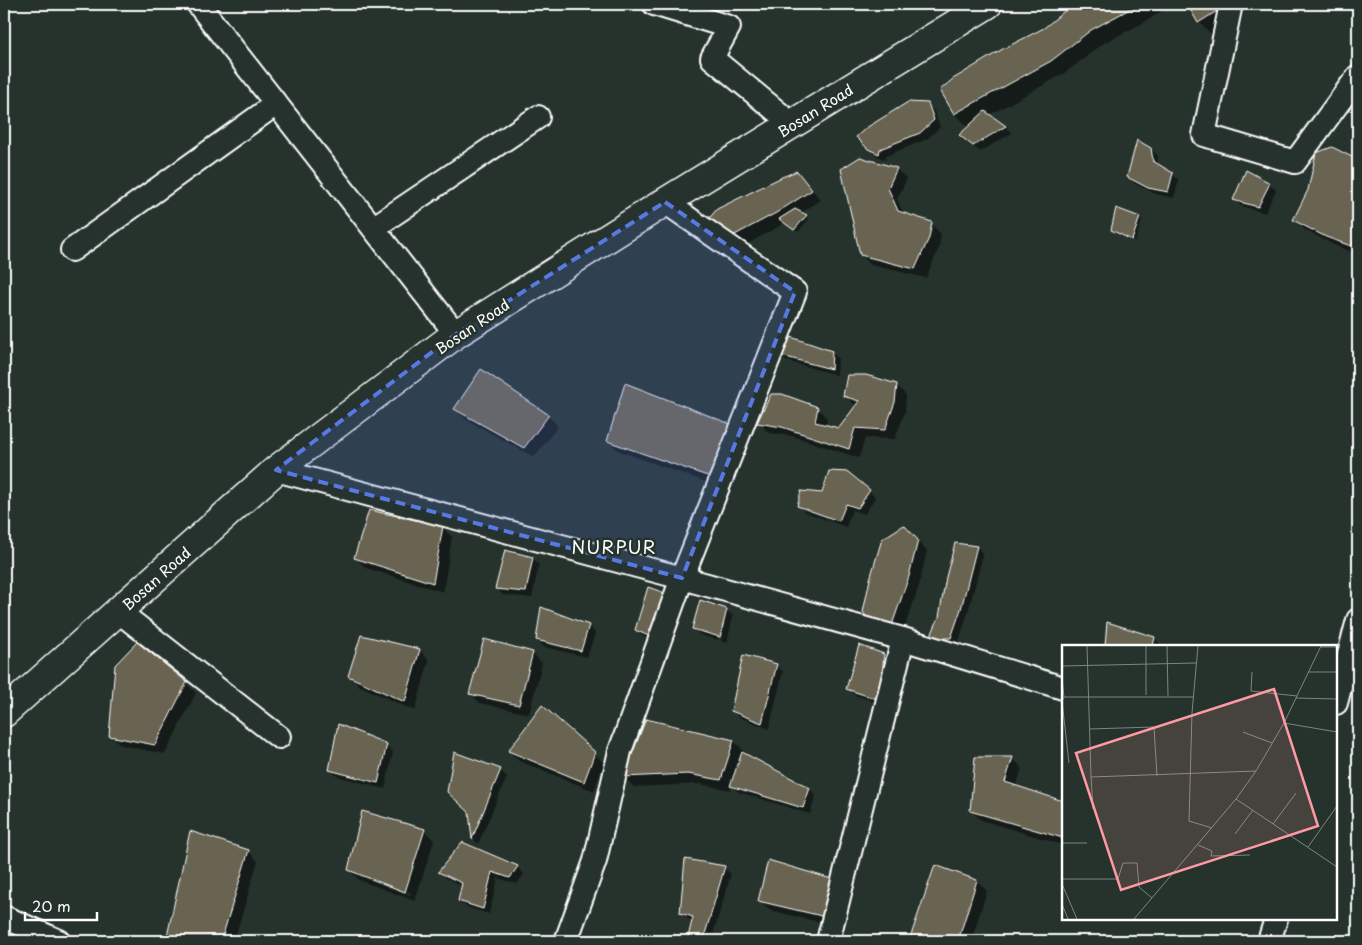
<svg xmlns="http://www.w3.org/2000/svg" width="1362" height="945" font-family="'Playpen Sans',sans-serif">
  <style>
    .shadow { fill: #0007; fill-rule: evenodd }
    .building { fill: #696351; stroke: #fff }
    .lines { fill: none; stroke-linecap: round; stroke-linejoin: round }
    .street-casing { stroke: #fff; stroke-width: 26 }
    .secondary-casing { stroke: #fff; stroke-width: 31 }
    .street { stroke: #26332d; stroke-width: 22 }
    .secondary { stroke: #26332d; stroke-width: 28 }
    .marked { fill: #567ae2; fill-opacity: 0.2; stroke: #567ae2; stroke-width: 4; stroke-dasharray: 10 6; stroke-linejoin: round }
    .labels { text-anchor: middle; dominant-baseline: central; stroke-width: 5; stroke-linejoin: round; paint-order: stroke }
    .street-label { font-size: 15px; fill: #fff; stroke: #26332d }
    .quarter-label { font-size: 18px; letter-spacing: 1px; fill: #fff; stroke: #26332d }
    .inset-road { fill: none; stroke: #7d8581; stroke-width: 1 }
    .view { fill: #ff9aa2; fill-opacity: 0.15; stroke: #ff9aa2; stroke-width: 2.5 }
    .inset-edge { fill: none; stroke: #fff; stroke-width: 2.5 }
  </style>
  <rect width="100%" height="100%" fill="#26332d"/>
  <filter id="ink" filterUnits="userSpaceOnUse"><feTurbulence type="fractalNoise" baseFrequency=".02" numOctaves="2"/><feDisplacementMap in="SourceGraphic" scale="10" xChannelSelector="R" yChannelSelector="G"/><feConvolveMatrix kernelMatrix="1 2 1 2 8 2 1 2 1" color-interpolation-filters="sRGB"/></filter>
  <g filter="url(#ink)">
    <path class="shadow" d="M 1075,4 L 1172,4 L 1145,22 L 1104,43 L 1065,73 L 989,115 L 1006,127 L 1012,133 L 980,152 L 961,135 L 969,128 L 955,114 L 1044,29 Z
      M 1188,4 L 1223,4 L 1230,25 L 1212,35 L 1199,22 Z
      M 927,104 L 934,111 L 940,127 L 927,139 L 886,156 L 885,160 L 876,155 L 858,137 Z
      M 1151,149 L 1158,156 L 1158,166 L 1172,174 L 1179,180 L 1174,198 L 1156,194 L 1135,184 L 1129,177 Z
      M 1332,149 L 1358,162 L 1358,254 L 1338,247 L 1305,230 L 1295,220 Z
      M 860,158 L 897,170 L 907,179 L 897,199 L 904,215 L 931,224 L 941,234 L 939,248 L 926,278 L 871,265 L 861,255 Z
      M 797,172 L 821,200 L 801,213 L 809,219 L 798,232 L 785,223 L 742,247 L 704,227 Z
      M 1269,184 L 1276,190 L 1265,213 L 1241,206 L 1235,200 Z
      M 1139,218 L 1142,221 L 1135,242 L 1115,233 L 1112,230 Z
      M 832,352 L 838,359 L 837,375 L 786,361 L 780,354 Z
      M 626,385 L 723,488 L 619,451 L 608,441 Z
      M 896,385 L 906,395 L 905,412 L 895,439 L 865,438 L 859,458 L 793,436 L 769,433 L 759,423 L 817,408 L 827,418 L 826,426 L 839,429 L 856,406 L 844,395 Z
      M 455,409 L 548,416 L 558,426 L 534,457 L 465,419 Z
      M 869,491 L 875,497 L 865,514 L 852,510 L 846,527 L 805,512 L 798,506 L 822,494 Z
      M 442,527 L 452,537 L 443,592 L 366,568 L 356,558 Z
      M 904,527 L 927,551 L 919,586 L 902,635 L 888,641 Z
      M 977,547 L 983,554 L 967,616 L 958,644 L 931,638 Z
      M 533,558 L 539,565 L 532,598 L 503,595 L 496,588 Z
      M 649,589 L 657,643 L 643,636 L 636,630 Z
      M 726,610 L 733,616 L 727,643 L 721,641 L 727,612 L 725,612 L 718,640 L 700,635 L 694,628 Z
      M 1108,623 L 1154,638 L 1161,645 L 1160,646 L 1106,646 Z
      M 589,626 L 595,633 L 587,657 L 544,647 L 537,640 Z
      M 419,650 L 429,660 L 415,711 L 360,686 L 350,676 Z
      M 532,653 L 542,663 L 529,714 L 480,703 L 470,693 Z
      M 884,655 L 890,661 L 886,705 L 854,695 L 848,688 Z
      M 777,665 L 783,672 L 769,729 L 739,717 L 732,710 Z
      M 186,683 L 196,693 L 165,754 L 121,745 L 110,735 Z
      M 647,720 L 734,741 L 744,751 L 743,754 L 809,789 L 816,795 L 810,814 L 738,792 L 732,786 L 731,790 L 699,784 L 634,787 L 624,777 Z
      M 386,745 L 393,752 L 385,789 L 337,776 L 331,770 Z
      M 509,751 L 594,753 L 604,763 L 594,791 L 519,761 Z
      M 1012,758 L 1022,768 L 1016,787 L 1063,802 L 1063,845 L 981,820 L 971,810 Z
      M 500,770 L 507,777 L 478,844 L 473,838 L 470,812 Z
      M 424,830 L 434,840 L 415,901 L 359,880 L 349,870 ZM 359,873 L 411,893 L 410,895 L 359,876 Z
      M 191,832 L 248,851 L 258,861 L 234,941 L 167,941 Z
      M 462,843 L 517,867 L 524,874 L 517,884 L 498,878 L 489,914 L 466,907 L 459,900 L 462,886 L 446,878 L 440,872 Z
      M 936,866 L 977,881 L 987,891 L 971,941 L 911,941 Z
      M 724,868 L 731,874 L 711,941 L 689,941 L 693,921 L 688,919 L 681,912 Z
      M 834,881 L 836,926 L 769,910 L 759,900 Z"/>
    <path class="building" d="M 1073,4 L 1139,4 L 1091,30 L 1051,61 L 954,114 L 940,90 L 953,79 L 1001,50 L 1044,28 Z
      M 1187,4 L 1215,4 L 1217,11 L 1198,23 Z
      M 908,102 L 928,103 L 934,120 L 920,133 L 880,149 L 879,154 L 868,149 L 856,137 L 866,128 Z
      M 985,111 L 1006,126 L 973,146 L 959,135 Z
      M 1137,140 L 1151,148 L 1153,161 L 1173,173 L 1168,192 L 1148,188 L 1127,177 Z
      M 1332,147 L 1358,160 L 1358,236 L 1351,246 L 1326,237 L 1293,220 L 1308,190 L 1316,153 Z
      M 860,157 L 897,168 L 888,188 L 898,211 L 932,222 L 929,238 L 915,269 L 860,255 L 841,169 Z
      M 1246,170 L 1270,183 L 1258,207 L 1233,200 Z
      M 797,171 L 812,190 L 776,213 L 731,237 L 702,227 L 717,209 L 782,177 Z
      M 1116,208 L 1140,217 L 1132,240 L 1111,230 Z
      M 795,209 L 807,215 L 794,230 L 779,219 Z
      M 779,333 L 832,351 L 831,369 L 778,355 Z
      M 481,369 L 549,415 L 524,448 L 454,409 Z
      M 847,375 L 866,375 L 897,384 L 895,402 L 885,430 L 855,428 L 849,449 L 782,427 L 757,423 L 771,394 L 782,394 L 818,407 L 815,422 L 839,428 L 859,401 L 843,396 Z
      M 625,383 L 733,425 L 713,478 L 607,441 Z
      M 829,471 L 848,472 L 870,490 L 858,508 L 846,504 L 839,521 L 797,506 L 801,491 L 822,493 Z
      M 369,510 L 443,526 L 433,583 L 354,558 Z
      M 904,525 L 918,540 L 909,576 L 892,625 L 877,632 L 863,612 L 870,579 L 882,539 Z
      M 955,543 L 977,546 L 961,609 L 951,638 L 930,638 L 939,617 L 946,577 Z
      M 505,550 L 533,557 L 526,592 L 495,589 Z
      M 648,587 L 665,593 L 651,637 L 635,630 Z
      M 700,600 L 727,609 L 720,637 L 692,629 Z
      M 541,607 L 589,625 L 581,651 L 536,640 Z
      M 1107,622 L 1155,637 L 1153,646 L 1105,646 Z
      M 361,635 L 420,649 L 405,702 L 348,676 Z
      M 484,639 L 533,652 L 519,705 L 469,694 Z
      M 137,642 L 187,682 L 155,745 L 109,736 L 115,665 Z
      M 859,645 L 884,654 L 880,700 L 846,689 Z
      M 743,655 L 777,664 L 762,723 L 731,711 Z
      M 542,705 L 595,752 L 584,782 L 508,751 Z
      M 646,719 L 734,740 L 721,780 L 688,774 L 623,777 Z
      M 338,724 L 387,744 L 378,783 L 329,770 Z
      M 454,752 L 501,769 L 472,839 L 469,812 L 447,792 Z
      M 742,752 L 810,788 L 803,808 L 730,786 Z
      M 975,757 L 1013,757 L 1005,782 L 1063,801 L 1063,838 L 970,811 Z
      M 362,811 L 425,829 L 405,892 L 348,870 Z
      M 190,831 L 249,850 L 221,941 L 166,941 Z
      M 462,842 L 518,866 L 510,878 L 492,872 L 483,909 L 458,901 L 462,883 L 438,872 Z
      M 685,859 L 725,866 L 703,941 L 687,941 L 693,917 L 680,913 Z
      M 768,860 L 835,880 L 826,917 L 758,901 Z
      M 935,865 L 977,880 L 958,941 L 909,941 Z"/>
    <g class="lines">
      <g class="street-casing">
        <path id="street" d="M 198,4 L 456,334
          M 654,4 L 729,27 L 712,58 L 792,124
          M 1231,4 L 1204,135 L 1295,162 L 1358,76
          M 373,228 L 538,117
          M 72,250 L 276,104
          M 276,470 L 682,578 L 903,639 L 1063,688
          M 118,611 L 279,737
          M 1336,703 L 1358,620
          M 4,917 L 59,941
          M 566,941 L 595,861 L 620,751 L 682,578 L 795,292 L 665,202
          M 828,941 L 903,639
          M 1269,941 L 1276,919"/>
      </g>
      <g class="secondary-casing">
        <path id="secondary" d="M 4,713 L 276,470 L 456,334 L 665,202 L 988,4"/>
      </g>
      <use href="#street" class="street"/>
      <use href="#secondary" class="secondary"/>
    </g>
  </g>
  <path class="marked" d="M 665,202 L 795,292 L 682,578 L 276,470 L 456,334 Z"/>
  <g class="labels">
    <g class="street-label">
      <text transform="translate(815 110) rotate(-32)">Bosan Road</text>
      <text transform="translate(472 326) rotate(-34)">Bosan Road</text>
      <text transform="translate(156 578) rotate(-42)">Bosan Road</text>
    </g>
    <g class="quarter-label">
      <text x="614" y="546">NURPUR</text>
    </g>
  </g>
  <g transform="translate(1062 645)">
    <rect width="275" height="275" fill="#26332d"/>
    <path class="inset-road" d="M 25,1 L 29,132 L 194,126M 84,1 L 84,50M 105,1 L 106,51M 136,1 L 130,68 L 127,176 L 150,183M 258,2 L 275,2M 0,21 L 134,18M 190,27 L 189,46 L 235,51M 246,27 L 275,27M 0,34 L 2,52M 234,53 L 275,54M 0,56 L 2,52 L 131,52M 0,56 L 7,118M 222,78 L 275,87M 27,84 L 92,82 L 95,131M 181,87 L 210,98M 29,132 L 31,164M 174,154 L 275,222M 211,179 L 234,148M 173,189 L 191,165M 0,198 L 25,198M 136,200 L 150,206 L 149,211 L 188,210M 246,202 L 275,161M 0,234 L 56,234 L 61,218 L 75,218 L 77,242 L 90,253M 0,239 L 15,274M 0,259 L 6,274M 72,274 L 174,154 L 194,126 L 222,78 L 259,1"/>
    <path class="view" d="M 212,44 L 256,181 L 59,245 L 14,108 Z"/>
    <rect width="275" height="275" class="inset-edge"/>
  </g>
  <rect width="1362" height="945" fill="none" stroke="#26332d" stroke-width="20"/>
  <rect x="10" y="10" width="1342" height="925" fill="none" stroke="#fff" stroke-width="2" filter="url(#ink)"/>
  <path d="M25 912v8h72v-8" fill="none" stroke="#ffffff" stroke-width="2.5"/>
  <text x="32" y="912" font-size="15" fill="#ffffff" stroke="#26332d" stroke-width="4" paint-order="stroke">20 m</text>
</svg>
